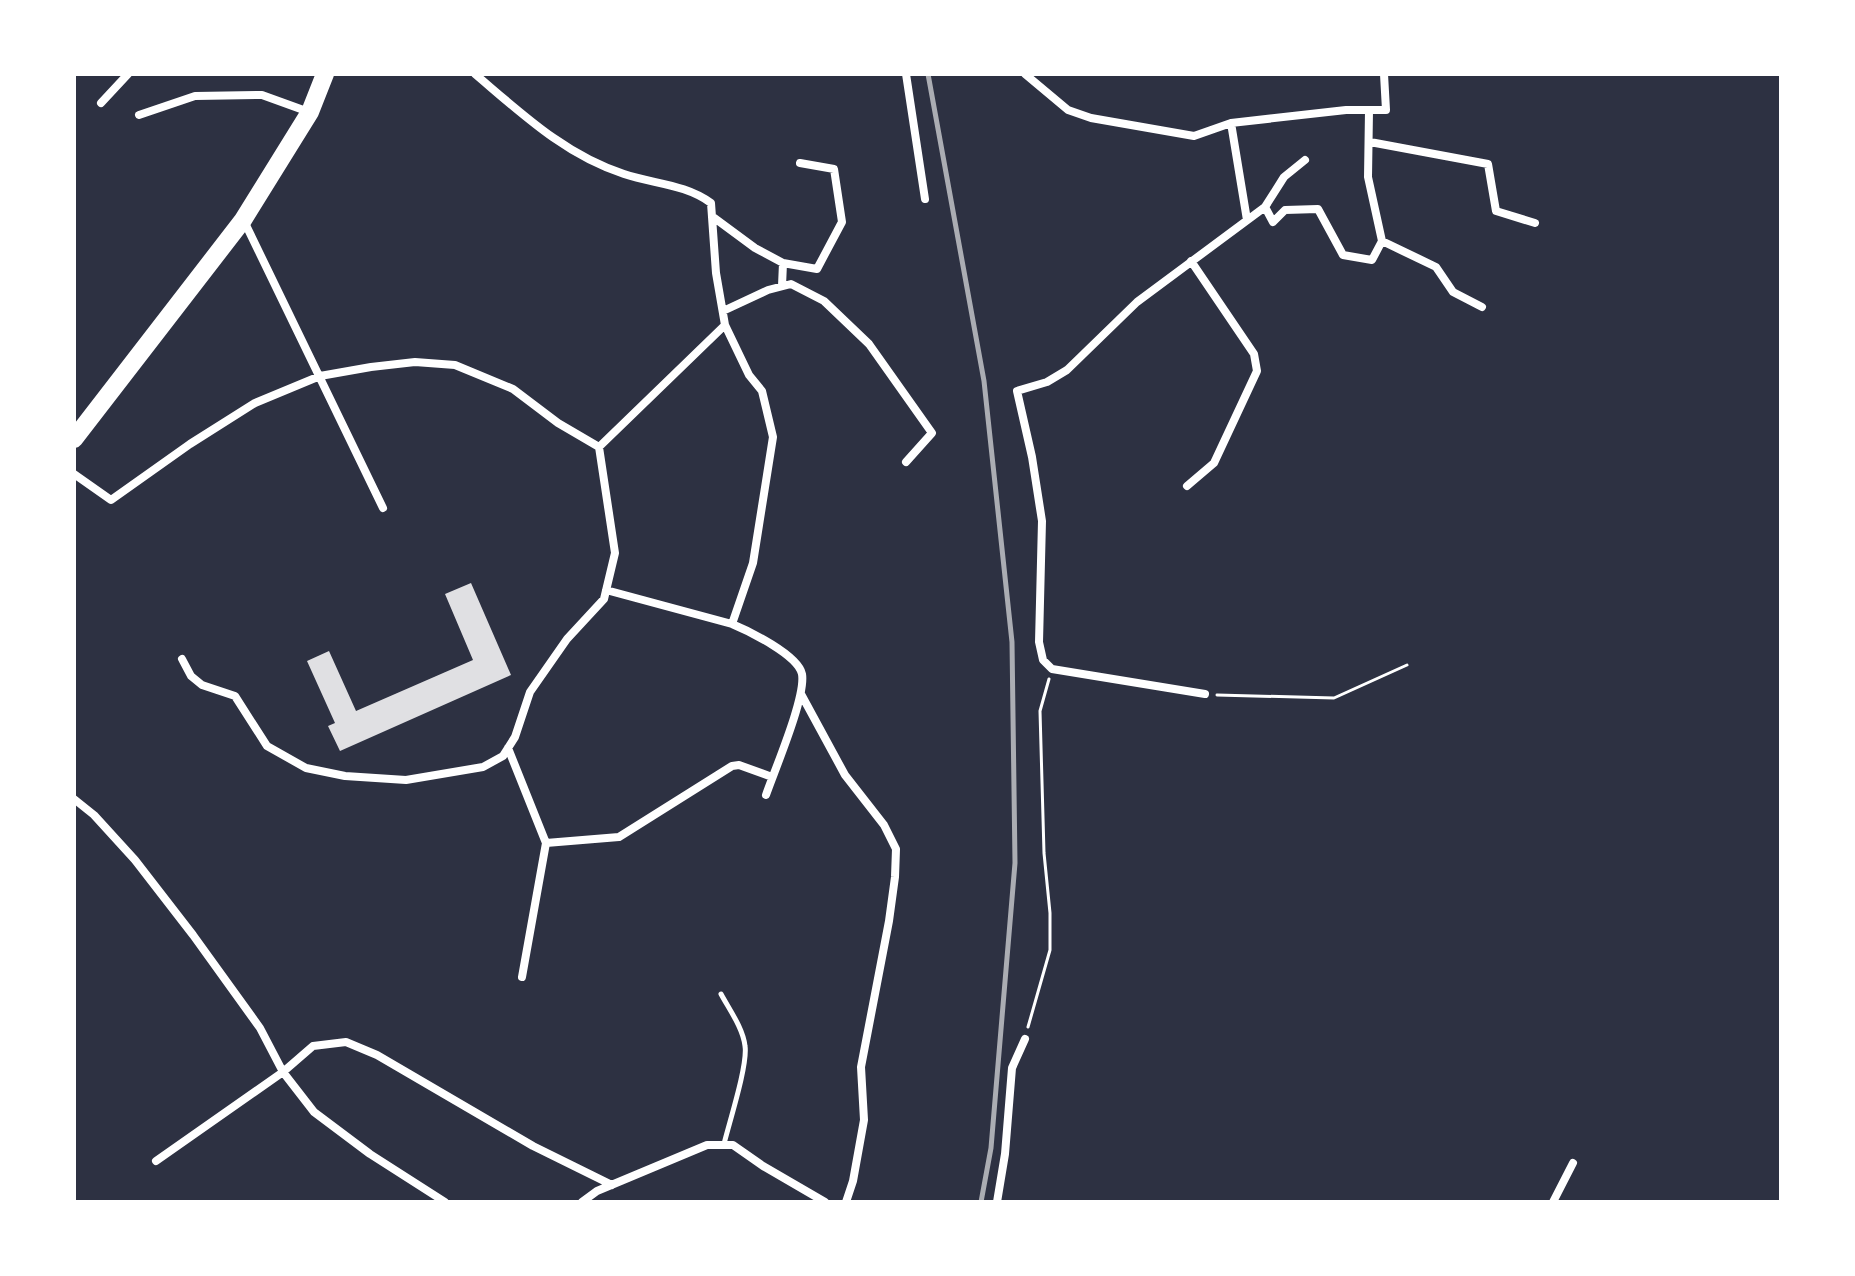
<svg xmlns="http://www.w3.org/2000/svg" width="1855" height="1276" font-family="'Exo 2',sans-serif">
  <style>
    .building { fill: #e0e0e3 }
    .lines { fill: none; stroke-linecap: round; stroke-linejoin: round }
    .path { stroke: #fff; stroke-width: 3 }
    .service { stroke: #fff; stroke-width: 5 }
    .minor { stroke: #fff; stroke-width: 8 }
    .trunk { stroke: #fff; stroke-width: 18 }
    .rail { stroke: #abadb3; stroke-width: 5 }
  </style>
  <rect width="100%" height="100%" fill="#2d3142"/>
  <path class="building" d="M 471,583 L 511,675 L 340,751 L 328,726 L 335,723 L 307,661 L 329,651 L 356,711 L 473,660 L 445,594 Z"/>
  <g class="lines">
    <path class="path" d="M 1217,695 L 1334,698 L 1407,665
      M 1028,1027 L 1050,950 L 1050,913 L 1044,853 L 1040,711 L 1049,679"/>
    <path class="service" d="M 721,994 C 729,1009 743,1028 745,1046 C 748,1065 729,1123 724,1144"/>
    <path class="minor" d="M 475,74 C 521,113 565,155 624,174 C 654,184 685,184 711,203 L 716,273 L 725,325 L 749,375 L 762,391 L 773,437 L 753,563 L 732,624
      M 906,74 L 925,199
      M 1025,74 L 1068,110 L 1091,118 L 1194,136 L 1231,123 L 1346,110 L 1386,110 L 1384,74
      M 101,103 L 128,74
      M 1369,111 L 1368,177 L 1382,241 L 1436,267 L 1453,292 L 1482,307
      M 139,115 L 195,96 L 262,95 L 309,112
      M 1231,123 L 1247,220
      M 1370,142 L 1488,164 L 1496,211 L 1535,223
      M 1265,207 L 1284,177 L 1305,160
      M 713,217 L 755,248 L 783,263 L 817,269 L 842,222 L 834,169 L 800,163
      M 244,221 L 383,508
      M 782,286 L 783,263
      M 723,311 L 768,290 L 791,284 L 824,301 L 869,344 L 932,433 L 906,462
      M 74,474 L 111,500 L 190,444 L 255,403 L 320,376 L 371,367 L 415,362 L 455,365 L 513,389 L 558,423 L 599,447
      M 1187,486 L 1214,463 L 1257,371 L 1254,354 L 1191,261
      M 606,590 L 732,624 C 749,631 798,655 802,674 C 806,697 775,769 766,795
      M 182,659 L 191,676 L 202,685 L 235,696 L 267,746 L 306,768 L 345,776 L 406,780 L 483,767 L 503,756 L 515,737 L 530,692 L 567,639 L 604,599 L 615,553 L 599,447 L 725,325
      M 801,694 L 845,775 L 884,825 L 896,849 L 895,877 L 889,921 L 861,1067 L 864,1120 L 853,1181 L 846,1202
      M 1205,694 L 1052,669 L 1043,660 L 1039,642 L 1042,521 L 1032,457 L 1017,391 L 1047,382 L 1067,370 L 1137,302 L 1265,207 L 1273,222 L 1285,210 L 1318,209 L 1343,255 L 1372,260 L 1382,241
      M 508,748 L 546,843 L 522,977
      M 74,799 L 94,815 L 135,860 L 193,935 L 260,1028 L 283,1072 L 314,1112 L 370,1154 L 445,1202
      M 546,843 L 619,837 L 732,766 L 739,765 L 772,777
      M 156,1161 L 283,1072 L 313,1046 L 346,1042 L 377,1055 L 533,1146 L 612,1185
      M 582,1202 L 597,1191 L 707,1145 L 733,1145 L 763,1166 L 825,1202
      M 997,1202 L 1005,1154 L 1012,1068 L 1025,1039
      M 1553,1202 L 1573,1163"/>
    <path class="trunk" d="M 74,439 L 243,220 L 310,112 L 325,74"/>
    <path class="rail" d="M 928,74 L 984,381 L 1012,642 L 1015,863 L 991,1148 L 981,1202"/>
  </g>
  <rect width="1855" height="1276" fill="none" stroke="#ffffff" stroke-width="152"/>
</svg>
